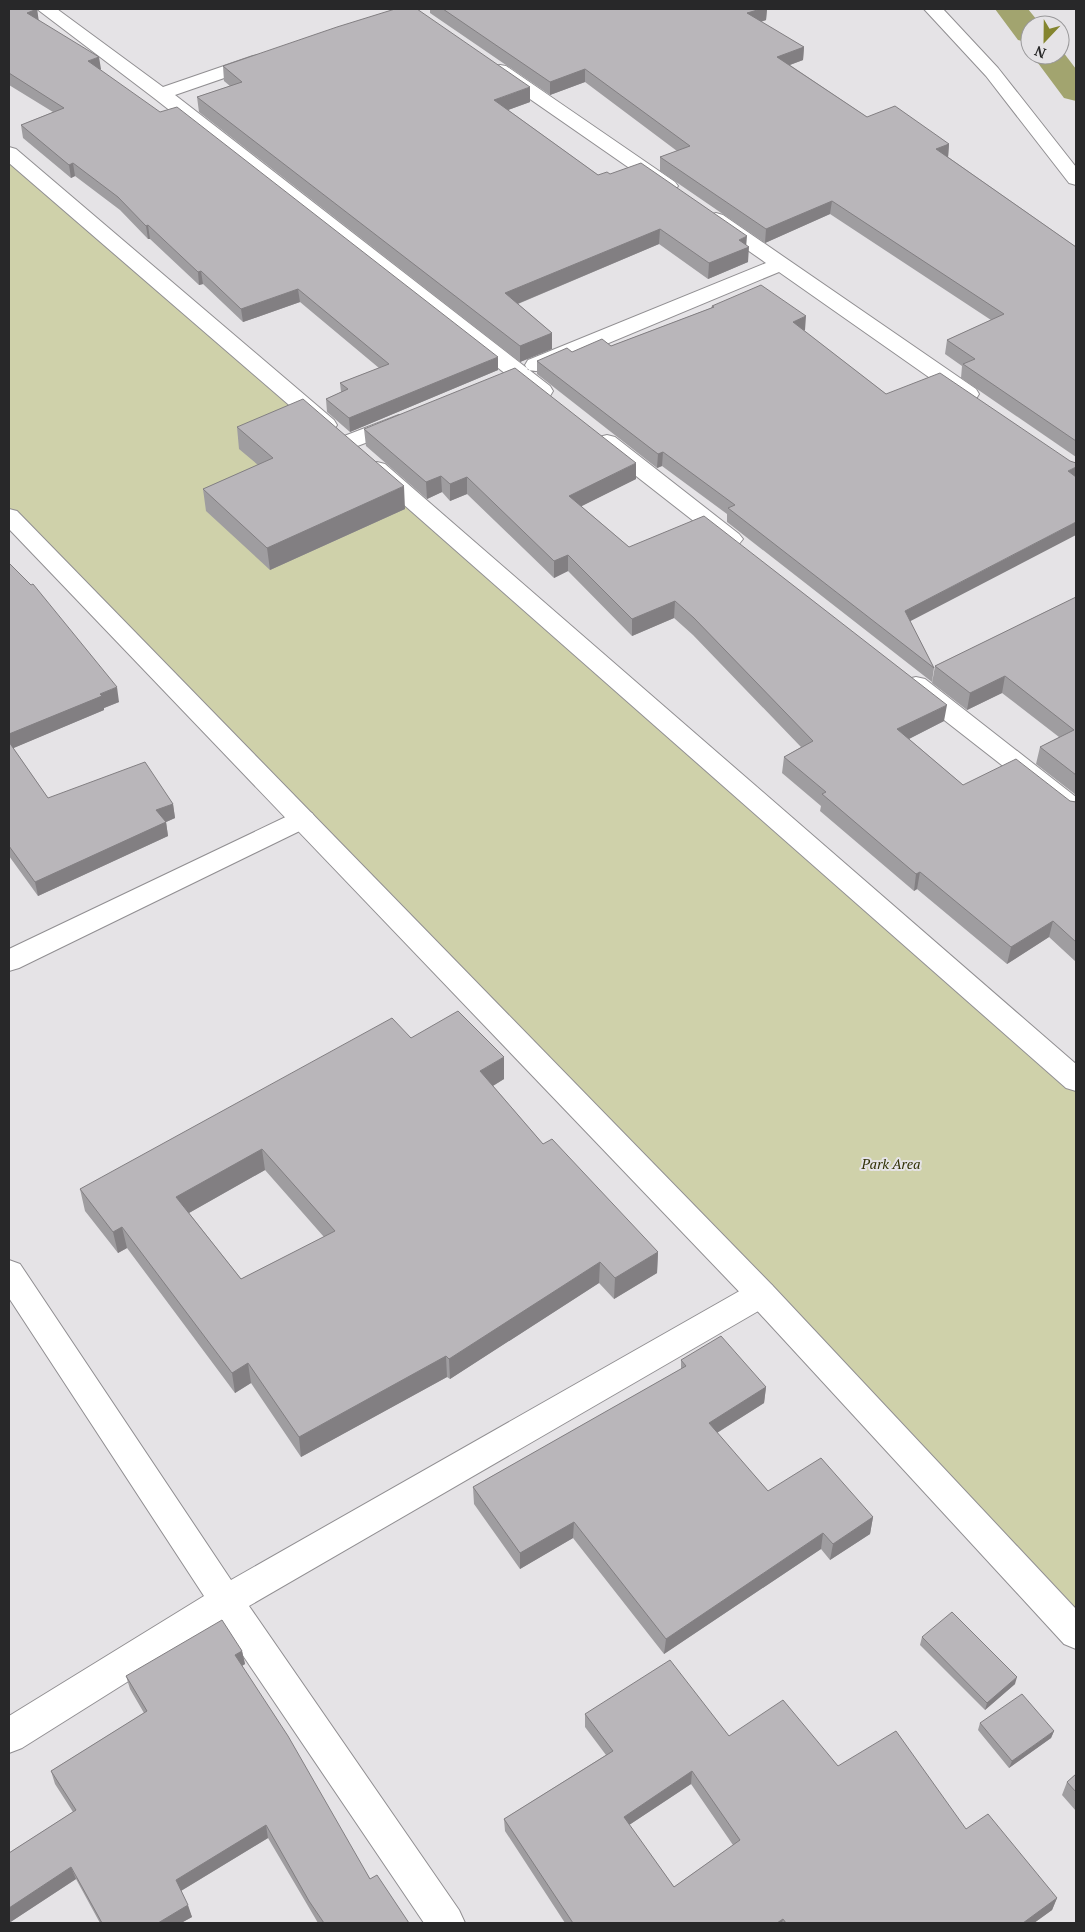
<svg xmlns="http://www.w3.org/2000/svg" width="1085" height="1932" font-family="'PT Serif',serif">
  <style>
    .green { fill: #cfd1aa }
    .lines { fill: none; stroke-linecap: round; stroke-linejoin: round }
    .canal { fill: #a2a46f; fill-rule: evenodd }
    .minor-casing { stroke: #918f92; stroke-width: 2 }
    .tertiary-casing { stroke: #918f92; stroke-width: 2 }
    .minor { fill: #fff; fill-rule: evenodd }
    .tertiary { fill: #fff; fill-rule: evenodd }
    .wall { fill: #9f9da0; fill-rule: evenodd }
    .shaded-wall { fill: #827f82 }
    .building { fill: #b9b6ba; stroke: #827f82; fill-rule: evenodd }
    .labels { text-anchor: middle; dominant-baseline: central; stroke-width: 4; stroke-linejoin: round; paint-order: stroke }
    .park-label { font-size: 14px; font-style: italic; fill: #313105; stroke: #e5e3e6 }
  </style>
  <rect width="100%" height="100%" fill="#e5e3e6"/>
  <path class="green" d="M 9,153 L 347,443 L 1076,1080 L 1076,1633 L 761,1294 L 9,516 Z"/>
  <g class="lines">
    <path class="canal" d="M 995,9 L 1028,9 L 1041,25 L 1030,25 L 1030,43 L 1018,40 Z
      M 1060,48 L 1076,69 L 1076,101 L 1064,98 L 1032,55 L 1060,55 Z"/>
    <g class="minor-casing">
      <path id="minor" d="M 37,9 L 57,9 L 163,87 L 253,56 L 259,55 L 265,56 L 268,60 L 265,64 L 175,95 L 550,386 L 553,391 L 550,396 L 542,397 L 534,396 L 154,98 Z
        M 500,65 L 506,66 L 675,182 L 678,186 L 675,190 L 668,192 L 661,190 L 494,74 L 491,70 L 494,66 Z
        M 9,147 L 16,149 L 334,420 L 337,425 L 334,430 L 326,432 L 318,430 L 9,163 Z
        M 716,213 L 723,215 L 976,389 L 979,394 L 976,399 L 968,400 L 960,399 L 779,272 L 544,370 L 536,371 L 528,370 L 525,365 L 528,360 L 766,263 L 709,223 L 706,219 L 709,215 Z
        M 399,415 L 407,417 L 410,422 L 407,427 L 347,450 L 339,448 L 336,443 L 339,438 Z
        M 607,435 L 615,437 L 739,534 L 743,539 L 739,544 L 731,546 L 723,544 L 599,447 L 596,442 L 599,437 Z
        M 377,462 L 385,464 L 1076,1064 L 1076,1091 L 1066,1088 L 369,474 L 366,469 L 369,464 Z
        M 916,677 L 925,679 L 1076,797 L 1076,819 L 1067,816 L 907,691 L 904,685 L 907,679 Z
        M 303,810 L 312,813 L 316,819 L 312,825 L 19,968 L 9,971 L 9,949 L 294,813 Z
        M 9,1260 L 20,1264 L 231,1580 L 750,1285 L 761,1281 L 772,1285 L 776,1294 L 772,1303 L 249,1606 L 459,1910 L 465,1923 L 424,1923 L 221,1623 L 22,1748 L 9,1753 L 9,1716 L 204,1596 L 9,1298 Z"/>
    </g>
    <g class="tertiary-casing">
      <path id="tertiary" d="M 924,9 L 943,9 L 998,68 L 1076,167 L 1076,185 L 1069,183 L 986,76 Z
        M 9,509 L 17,511 L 772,1285 L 1076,1609 L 1076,1649 L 1064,1644 L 750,1303 L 9,529 Z"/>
    </g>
    <use href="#minor" class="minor"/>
    <use href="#tertiary" class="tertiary"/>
  </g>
  <path class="wall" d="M 9,9 L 37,9 L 38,20 L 101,69 L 100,70 L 498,370 L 350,432 L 327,412 L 326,399 L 341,392 L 340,383 L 379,368 L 300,302 L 243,322 L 203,284 L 199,285 L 150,239 L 148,239 L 120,210 L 75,176 L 71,178 L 23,138 L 21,125 L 53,112 L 9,85 Z
    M 430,9 L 767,9 L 766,20 L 761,22 L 804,47 L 803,60 L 790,65 L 867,117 L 949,144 L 948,157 L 1076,247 L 1076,457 L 961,378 L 962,366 L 945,354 L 947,340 L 991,320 L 830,214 L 765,243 L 660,171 L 660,157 L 677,151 L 585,82 L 550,95 L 430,13 Z
    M 223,66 L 530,102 L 508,110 L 598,175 L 610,174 L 746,245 L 748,262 L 708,279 L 659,244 L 518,304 L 552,333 L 552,349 L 520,362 L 199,112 L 197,97 L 230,86 L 224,81 Z
    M 712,306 L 805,330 L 804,331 L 886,394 L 1070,461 L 910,621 L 934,668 L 932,682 L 727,522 L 727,514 L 662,466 L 657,468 L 537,374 L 537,361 L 572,352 L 611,346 L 711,308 Z
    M 237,427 L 405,509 L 270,570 L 206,511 L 203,489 L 258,465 L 239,449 Z
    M 364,429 L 636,479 L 581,506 L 629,547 L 944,721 L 909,739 L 963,785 L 1070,801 L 1076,802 L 1076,962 L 1049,937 L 1007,964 L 917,889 L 914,891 L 820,811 L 821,806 L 782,773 L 784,757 L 801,747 L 693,635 L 674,618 L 632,636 L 568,571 L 554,578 L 467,494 L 450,501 L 442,492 L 427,499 L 366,446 Z
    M 9,563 L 119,702 L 104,708 L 104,710 L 13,748 L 48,798 L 173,804 L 175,818 L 166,822 L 168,836 L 38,896 L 9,856 Z
    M 1076,597 L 1076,795 L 1036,764 L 1040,747 L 1059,737 L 1002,693 L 967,710 L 932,683 L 935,666 Z
    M 411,1038 L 504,1079 L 493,1086 L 543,1144 L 658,1252 L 657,1273 L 614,1299 L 599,1283 L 450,1379 L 447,1377 L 301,1457 L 251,1383 L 235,1393 L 127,1248 L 118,1253 L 85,1211 L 80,1189 ZM 265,1170 L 324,1237 L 241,1279 L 189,1213 Z
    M 681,1360 L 766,1387 L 764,1403 L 717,1433 L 768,1491 L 873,1517 L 870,1534 L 830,1560 L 821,1549 L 664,1654 L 573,1538 L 520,1569 L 474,1504 L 473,1487 L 681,1369 Z
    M 922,1637 L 1015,1684 L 985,1710 L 920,1645 Z
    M 242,1651 L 245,1664 L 242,1666 L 370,1879 L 409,1923 L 318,1923 L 268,1838 L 181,1891 L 192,1917 L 181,1923 L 100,1923 L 76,1879 L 9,1923 L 9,1853 L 73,1812 L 55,1784 L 51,1771 L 144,1713 L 130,1689 L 126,1676 Z
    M 585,1714 L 729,1736 L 838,1766 L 966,1829 L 1057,1898 L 1052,1910 L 1034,1923 L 565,1923 L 505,1831 L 504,1819 L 606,1755 L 585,1727 ZM 691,1784 L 733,1845 L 674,1887 L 629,1825 Z
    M 980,1723 L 1054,1731 L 1051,1738 L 1009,1768 L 978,1730 Z
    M 1076,1774 L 1076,1811 L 1062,1795 L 1067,1782 Z"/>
  <path class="shaded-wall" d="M 37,9 L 39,22 L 27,13 Z
    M 761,9 L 767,9 L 766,20 L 746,26 L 747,13 Z
    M 804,47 L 803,60 L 776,70 L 777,57 Z
    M 99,57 L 101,69 L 90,74 L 88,61 Z
    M 585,69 L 585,82 L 550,95 L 550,82 Z
    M 530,87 L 530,102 L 494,115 L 494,100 Z
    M 949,144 L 948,158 L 936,149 Z
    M 73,163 L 75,176 L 71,178 L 69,165 Z
    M 832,201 L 830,214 L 765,243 L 766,229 Z
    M 148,225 L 150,239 L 148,239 L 146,226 Z
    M 660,229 L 659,244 L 505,309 L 505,293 Z
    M 747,236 L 746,248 L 749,247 L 748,262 L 708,279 L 709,263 L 739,240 Z
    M 201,271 L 203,284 L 199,285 L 198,272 Z
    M 298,289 L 300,302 L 243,322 L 241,309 Z
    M 806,316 L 805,330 L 791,336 L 793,322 Z
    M 552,333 L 552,349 L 520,362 L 520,346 Z
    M 498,357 L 498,370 L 350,432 L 349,418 Z
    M 663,452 L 662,466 L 657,468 L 658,454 Z
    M 636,463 L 636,479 L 568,513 L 569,496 Z
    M 1076,467 L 1076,480 L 1068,471 Z
    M 441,476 L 442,492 L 427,499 L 426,482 Z
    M 467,477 L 467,494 L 450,501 L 450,484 Z
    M 404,486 L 405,509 L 270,570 L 267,548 Z
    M 1076,522 L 1076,535 L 903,625 L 905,611 Z
    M 568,555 L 568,571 L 554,578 L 554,561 Z
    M 675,601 L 674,618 L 632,636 L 632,619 Z
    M 1005,676 L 1002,693 L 967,710 L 970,693 Z
    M 117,687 L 119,702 L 104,708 L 104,710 L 9,750 L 9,734 Z
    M 947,705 L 944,721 L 895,746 L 897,729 Z
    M 173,804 L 175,818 L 166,822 L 168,836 L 38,896 L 35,882 L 156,810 Z
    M 920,872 L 917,889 L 914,891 L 916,874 Z
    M 1053,921 L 1049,937 L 1007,964 L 1011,947 Z
    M 504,1057 L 504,1079 L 481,1093 L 480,1071 Z
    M 262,1149 L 265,1170 L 180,1218 L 176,1197 Z
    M 122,1227 L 127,1248 L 118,1253 L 113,1232 Z
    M 658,1252 L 657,1273 L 614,1299 L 615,1278 Z
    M 600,1262 L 599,1283 L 450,1379 L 449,1359 Z
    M 446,1356 L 447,1377 L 301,1457 L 299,1437 Z
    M 248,1363 L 251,1383 L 235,1393 L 232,1373 Z
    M 766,1387 L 764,1403 L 707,1439 L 709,1423 Z
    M 873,1517 L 870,1534 L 830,1560 L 833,1544 Z
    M 574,1522 L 573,1538 L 520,1569 L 520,1553 Z
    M 823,1533 L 821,1549 L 664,1654 L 666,1639 Z
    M 242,1651 L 245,1664 L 238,1668 L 235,1655 Z
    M 1017,1677 L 1015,1684 L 985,1710 L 987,1703 Z
    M 1054,1731 L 1051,1738 L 1009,1768 L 1012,1761 Z
    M 692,1771 L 691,1784 L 623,1829 L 624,1817 Z
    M 266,1825 L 268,1838 L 179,1892 L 176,1880 Z
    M 71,1867 L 76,1879 L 9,1923 L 9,1908 Z
    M 1057,1898 L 1052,1910 L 1034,1923 L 1023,1923 Z
    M 188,1905 L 192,1917 L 181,1923 L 158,1923 Z
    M 783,1919 L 782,1923 L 777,1923 Z"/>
  <path class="building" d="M 9,9 L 37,9 L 27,13 L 99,57 L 88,61 L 160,112 L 177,107 L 498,357 L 349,418 L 326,399 L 348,389 L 340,383 L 389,364 L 298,289 L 241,309 L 201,271 L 198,272 L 148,225 L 146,226 L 118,197 L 73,163 L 69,165 L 21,125 L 64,108 L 9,73 Z
    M 395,9 L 417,9 L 530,87 L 494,100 L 598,175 L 607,172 L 610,174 L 641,163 L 747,236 L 739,240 L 749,247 L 709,263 L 660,229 L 505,293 L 552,333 L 520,346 L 197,97 L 242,82 L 223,66 L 337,27 Z
    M 443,9 L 761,9 L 747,13 L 804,47 L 777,57 L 867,117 L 895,106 L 949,144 L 936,149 L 1076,247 L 1076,441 L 963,364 L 975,359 L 947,340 L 1004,314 L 832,201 L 766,229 L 660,157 L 690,146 L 585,69 L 550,82 Z
    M 761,285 L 806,316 L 793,322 L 886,394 L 940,373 L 1070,461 L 1076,463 L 1076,467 L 1068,471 L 1076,477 L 1076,522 L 905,611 L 934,668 L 728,508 L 735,505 L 663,452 L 658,454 L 537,361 L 567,348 L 572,352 L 602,339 L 611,346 L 714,307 L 712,306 Z
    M 515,368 L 636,463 L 569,496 L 629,547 L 704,516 L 947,705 L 897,729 L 963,785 L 1016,759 L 1070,801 L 1076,802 L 1076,942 L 1053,921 L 1011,947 L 920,872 L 916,874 L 822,794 L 826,792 L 784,757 L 813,741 L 694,618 L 675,601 L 632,619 L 568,555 L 554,561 L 467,477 L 450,484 L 441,476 L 426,482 L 364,429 Z
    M 303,399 L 404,486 L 267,548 L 203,489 L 273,458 L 237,427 Z
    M 9,563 L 31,585 L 33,584 L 117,687 L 100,694 L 102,696 L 9,734 Z
    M 1076,597 L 1076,775 L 1040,747 L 1074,730 L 1005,676 L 970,693 L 935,666 Z
    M 9,742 L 48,798 L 145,762 L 173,804 L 156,810 L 166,822 L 35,882 L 9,846 Z
    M 458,1011 L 504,1057 L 480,1071 L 543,1144 L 552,1139 L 658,1252 L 615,1278 L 600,1262 L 449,1359 L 446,1356 L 299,1437 L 248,1363 L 232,1373 L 122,1227 L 113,1232 L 80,1189 L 392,1018 L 411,1038 ZM 262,1149 L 335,1231 L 241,1279 L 176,1197 Z
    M 721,1336 L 766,1387 L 709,1423 L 768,1491 L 821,1458 L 873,1517 L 833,1544 L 823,1533 L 666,1639 L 574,1522 L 520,1553 L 473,1487 L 686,1366 L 681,1360 Z
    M 952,1612 L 1017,1677 L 987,1703 L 922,1637 Z
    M 222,1620 L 242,1651 L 235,1655 L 288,1736 L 370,1879 L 377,1875 L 409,1923 L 324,1923 L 309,1901 L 266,1825 L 176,1880 L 188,1905 L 158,1923 L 102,1923 L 71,1867 L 9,1908 L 9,1853 L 76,1810 L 51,1771 L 147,1711 L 126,1676 Z
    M 670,1660 L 729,1736 L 783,1700 L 838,1766 L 896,1731 L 966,1829 L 988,1814 L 1057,1898 L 1023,1923 L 786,1923 L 783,1919 L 777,1923 L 573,1923 L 504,1819 L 613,1751 L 585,1714 ZM 692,1771 L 740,1840 L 674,1887 L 624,1817 Z
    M 1022,1694 L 1054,1731 L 1012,1761 L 980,1723 Z
    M 1076,1774 L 1076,1792 L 1067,1782 Z"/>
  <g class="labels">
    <g class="park-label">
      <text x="891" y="1163">Park Area</text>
    </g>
  </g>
  <rect width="1085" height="1932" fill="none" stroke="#282829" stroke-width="20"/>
  <g transform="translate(1045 40) rotate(202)"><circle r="24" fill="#e5e3e6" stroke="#99989a"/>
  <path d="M0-4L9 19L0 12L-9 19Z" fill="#84852f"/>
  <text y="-8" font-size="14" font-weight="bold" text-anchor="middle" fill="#282829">N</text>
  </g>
</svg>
